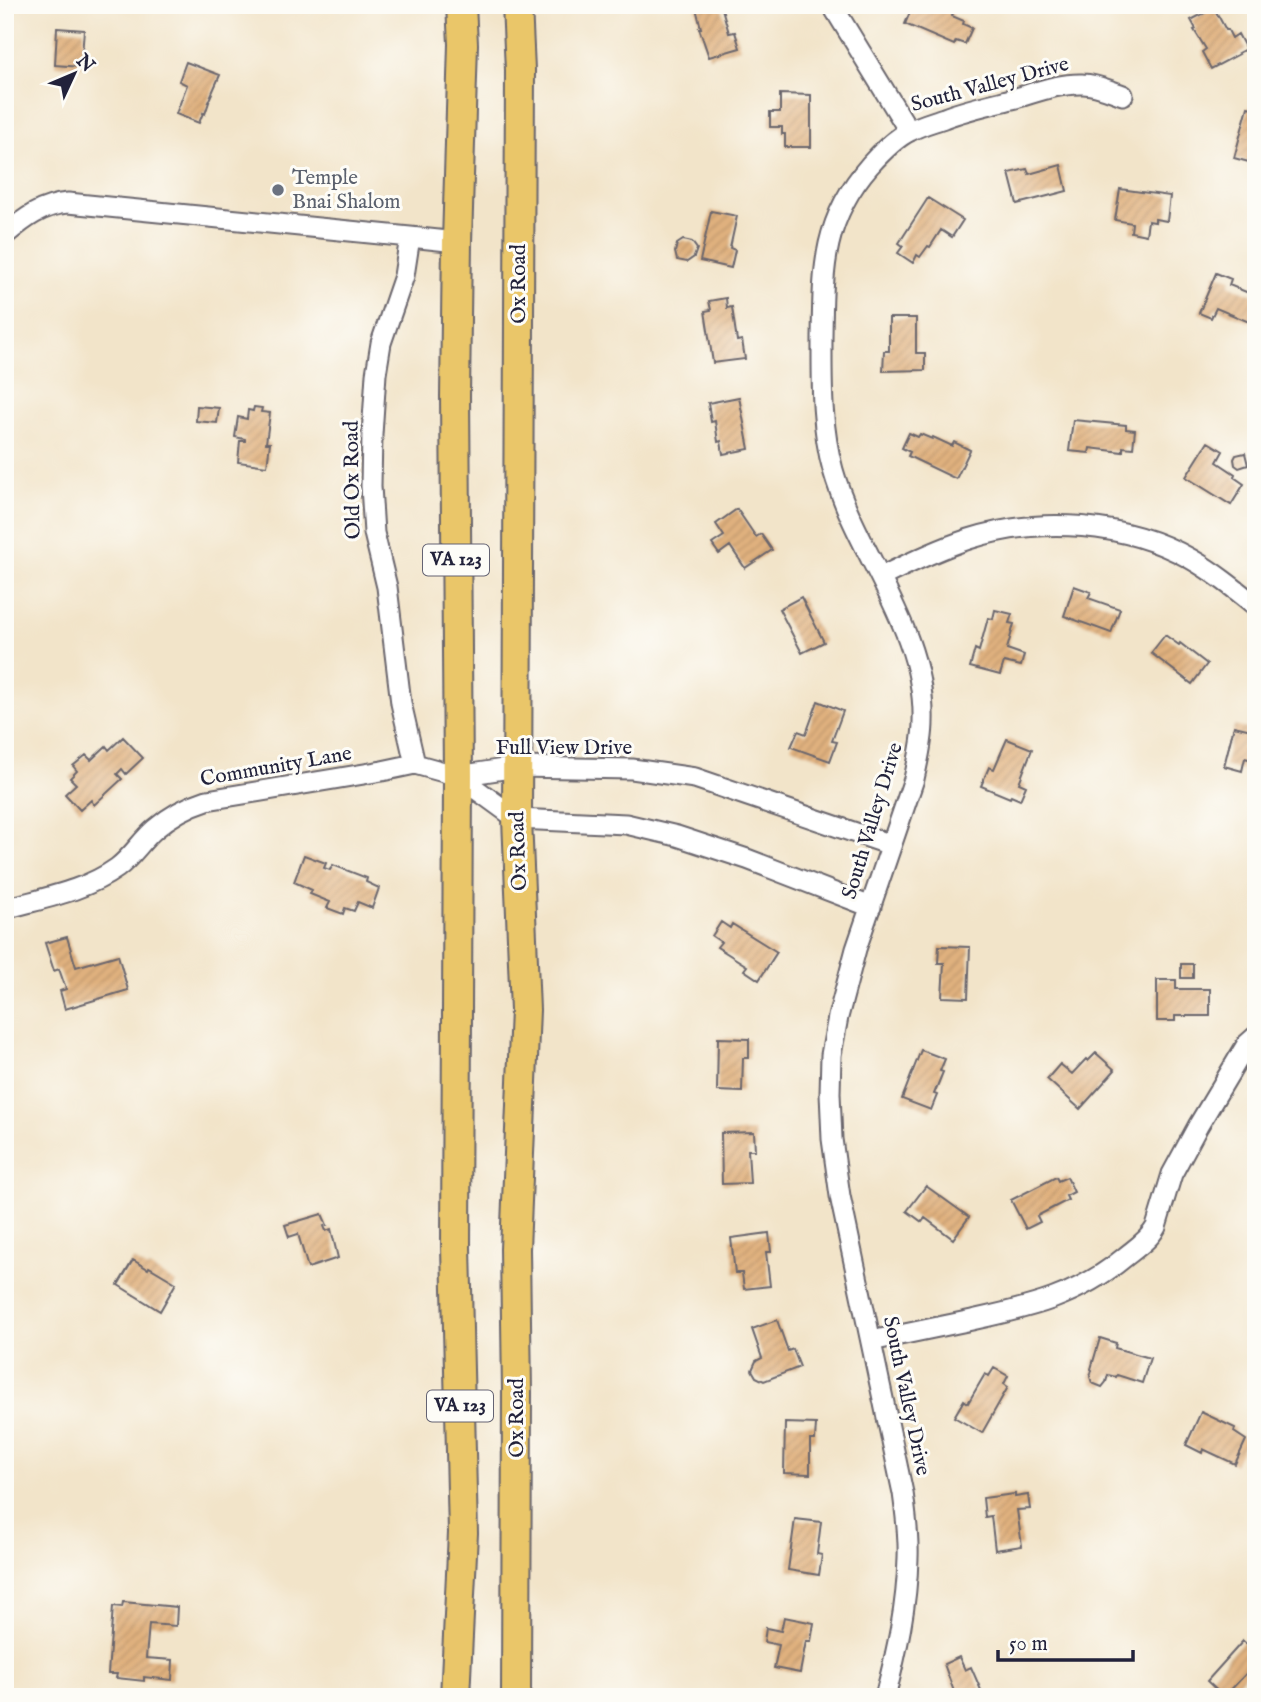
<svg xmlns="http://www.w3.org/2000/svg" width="1261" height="1702" font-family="'IM FELL English',serif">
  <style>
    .building { fill: url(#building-hatch) }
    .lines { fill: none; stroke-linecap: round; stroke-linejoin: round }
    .minor-casing { stroke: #6b666d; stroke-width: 23 }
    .highway-casing { stroke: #6b666d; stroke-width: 32 }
    .minor { stroke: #fff; stroke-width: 19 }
    .highway { stroke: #eac669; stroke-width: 28 }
    .worship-dot { fill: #6b7280; stroke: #fdfcf7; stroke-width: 2.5 }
    .labels { text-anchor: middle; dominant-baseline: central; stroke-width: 6; stroke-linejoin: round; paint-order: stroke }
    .shield { fill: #fdfcf7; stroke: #646373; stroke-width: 2 }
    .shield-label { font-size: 19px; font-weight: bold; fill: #22223b }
    .street-label { font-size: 21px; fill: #22223b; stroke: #fdfcf7 }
    .worship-label { font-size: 21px; fill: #5b616d; stroke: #fdfcf7; text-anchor: start }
  </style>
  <defs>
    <pattern id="building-hatch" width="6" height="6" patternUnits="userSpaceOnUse" patternTransform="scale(1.75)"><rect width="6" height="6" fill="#e0b17e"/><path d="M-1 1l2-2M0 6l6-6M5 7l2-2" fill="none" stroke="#c0986e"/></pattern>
  </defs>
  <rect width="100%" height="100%" fill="#fdfcf7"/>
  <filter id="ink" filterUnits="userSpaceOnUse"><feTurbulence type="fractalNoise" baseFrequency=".0143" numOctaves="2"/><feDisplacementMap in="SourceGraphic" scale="14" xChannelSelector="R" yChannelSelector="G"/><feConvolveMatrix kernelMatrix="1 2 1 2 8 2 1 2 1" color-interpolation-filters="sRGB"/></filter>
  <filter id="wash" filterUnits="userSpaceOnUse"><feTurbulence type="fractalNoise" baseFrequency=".00686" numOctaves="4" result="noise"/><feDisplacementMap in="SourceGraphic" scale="28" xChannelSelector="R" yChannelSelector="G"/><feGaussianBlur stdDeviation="1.57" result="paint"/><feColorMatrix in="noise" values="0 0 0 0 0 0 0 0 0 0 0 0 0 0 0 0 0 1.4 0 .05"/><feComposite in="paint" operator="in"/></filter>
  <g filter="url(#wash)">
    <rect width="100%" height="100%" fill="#f2e4c9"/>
    <g id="blocks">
      <path class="building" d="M 707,5 L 721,5 L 729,33 L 735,32 L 740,48 L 709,57 L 699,28 L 701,28 L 696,8 Z
        M 913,5 L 934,5 L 953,13 L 952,16 L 964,21 L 963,24 L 972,28 L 965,44 L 956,41 L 954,45 L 905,24 Z
        M 1214,8 L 1226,30 L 1228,30 L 1232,38 L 1238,34 L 1246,49 L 1238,53 L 1239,54 L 1211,69 L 1202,52 L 1206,49 L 1194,30 L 1196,29 L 1191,20 Z
        M 57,28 L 84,30 L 81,67 L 55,65 Z
        M 186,62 L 220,75 L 208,102 L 209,102 L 205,114 L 203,113 L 199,123 L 176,114 L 187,85 L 179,81 Z
        M 780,94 L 811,95 L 811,147 L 785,147 L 785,134 L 782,134 L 782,127 L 770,127 L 770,112 L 780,112 Z
        M 1248,107 L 1256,109 L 1256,164 L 1234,158 Z
        M 1061,165 L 1067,191 L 1017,204 L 1009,173 L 1027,169 L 1029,174 Z
        M 1120,189 L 1170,196 L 1167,221 L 1155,219 L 1155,222 L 1148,221 L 1146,235 L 1131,232 L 1132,223 L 1115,220 Z
        M 928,198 L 963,220 L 952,237 L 941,230 L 930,247 L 928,246 L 920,257 L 917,255 L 913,263 L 898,253 L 903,246 L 899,243 Z
        M 711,211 L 737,216 L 730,248 L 735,250 L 731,268 L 700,261 Z
        M 683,240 L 692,242 L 697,249 L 694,257 L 687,262 L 677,260 L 675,252 L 677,244 Z
        M 1216,273 L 1231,279 L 1229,285 L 1256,296 L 1256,306 L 1249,322 L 1216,308 L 1211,318 L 1199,313 Z
        M 726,298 L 727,308 L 732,307 L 737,341 L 742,340 L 745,359 L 713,363 L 705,311 L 711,310 L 709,301 Z
        M 889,318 L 916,318 L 916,353 L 925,353 L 925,370 L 883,371 L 884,351 L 889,351 Z
        M 739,397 L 749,449 L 723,454 L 721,441 L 718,442 L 715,421 L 711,422 L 708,403 Z
        M 197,406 L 219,408 L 217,423 L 196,421 Z
        M 254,407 L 262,408 L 261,412 L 270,413 L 266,443 L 270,443 L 267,466 L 238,462 L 240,441 L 245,441 L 245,439 L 235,437 L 238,417 L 247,419 L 248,410 L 253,411 Z
        M 1073,420 L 1126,425 L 1126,429 L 1135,430 L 1133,448 L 1123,447 L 1123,452 L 1090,448 L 1089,453 L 1069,451 Z
        M 909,433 L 918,437 L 920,434 L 932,439 L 933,437 L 952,446 L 954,442 L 970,450 L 956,479 L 908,456 L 910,452 L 902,448 Z
        M 1208,442 L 1223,451 L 1217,462 L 1235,474 L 1234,477 L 1244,484 L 1231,505 L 1186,477 Z
        M 1245,453 L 1248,465 L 1239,468 L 1235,465 L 1234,459 L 1236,455 Z
        M 737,509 L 756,537 L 761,534 L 772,550 L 745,568 L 730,546 L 719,554 L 712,544 L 724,536 L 716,524 Z
        M 1074,586 L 1091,592 L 1088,598 L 1120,609 L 1111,633 L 1064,616 Z
        M 801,597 L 824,642 L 802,653 L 779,609 Z
        M 995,610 L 1012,614 L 1009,623 L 1014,624 L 1007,649 L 1024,655 L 1021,666 L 1004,662 L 1000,675 L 970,667 L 975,649 L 979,651 L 988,618 L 993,619 Z
        M 1165,635 L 1179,645 L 1180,643 L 1207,664 L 1192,684 L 1151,653 Z
        M 818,701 L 843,711 L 832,741 L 837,742 L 830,761 L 791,747 L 798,731 L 806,734 Z
        M 1234,726 L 1256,731 L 1256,761 L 1245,758 L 1242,771 L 1224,766 Z
        M 123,737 L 143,758 L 126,774 L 122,769 L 117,774 L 122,779 L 94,805 L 91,800 L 80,810 L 65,794 L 76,784 L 70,778 L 77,771 L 73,766 L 86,755 L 91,760 L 106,746 L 109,750 Z
        M 1007,739 L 1032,749 L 1019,783 L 1026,786 L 1020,800 L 1011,796 L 1010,798 L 981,786 L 989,767 L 994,769 Z
        M 304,855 L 326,863 L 324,868 L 330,870 L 333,865 L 367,878 L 366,882 L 379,888 L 372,908 L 358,902 L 354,911 L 345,908 L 343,914 L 327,908 L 330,902 L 310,894 L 312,890 L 294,882 Z
        M 721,922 L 730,928 L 732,924 L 777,952 L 759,980 L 744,970 L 747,966 L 717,947 L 721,942 L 712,936 Z
        M 67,937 L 76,967 L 118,955 L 128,990 L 65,1009 L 60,991 L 66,989 L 59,969 L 54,971 L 45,943 Z
        M 939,946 L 970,947 L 968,998 L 942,997 L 944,963 L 938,963 Z
        M 1181,964 L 1193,964 L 1193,978 L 1181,978 Z
        M 1157,980 L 1176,980 L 1176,989 L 1210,989 L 1210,1016 L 1175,1016 L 1175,1021 L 1157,1021 Z
        M 718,1038 L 749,1039 L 749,1058 L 743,1058 L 742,1092 L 717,1091 Z
        M 921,1050 L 945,1059 L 940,1071 L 943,1072 L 934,1094 L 937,1095 L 931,1110 L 902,1099 Z
        M 1096,1053 L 1115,1070 L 1080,1109 L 1047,1079 L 1060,1064 L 1072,1074 L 1086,1059 L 1088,1061 Z
        M 754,1132 L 755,1150 L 748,1150 L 750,1183 L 722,1184 L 721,1133 Z
        M 1056,1177 L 1058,1181 L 1067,1177 L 1074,1192 L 1066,1196 L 1068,1200 L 1037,1216 L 1040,1222 L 1026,1229 L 1011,1200 Z
        M 926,1186 L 969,1217 L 953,1239 L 925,1218 L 922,1222 L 907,1211 Z
        M 322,1214 L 327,1225 L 324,1226 L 326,1231 L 331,1229 L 338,1258 L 308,1268 L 298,1234 L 289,1237 L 285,1225 Z
        M 769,1233 L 771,1252 L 766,1252 L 770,1286 L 744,1289 L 742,1273 L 735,1273 L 731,1238 Z
        M 133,1260 L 148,1269 L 149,1267 L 176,1283 L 160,1311 L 118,1285 Z
        M 777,1320 L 788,1351 L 793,1349 L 800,1367 L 764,1381 L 756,1377 L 752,1370 L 756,1361 L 762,1358 L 752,1329 Z
        M 1100,1338 L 1116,1343 L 1115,1348 L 1150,1358 L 1142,1383 L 1117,1375 L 1116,1377 L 1108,1375 L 1106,1382 L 1102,1387 L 1092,1383 L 1090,1377 L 1092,1370 L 1091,1369 Z
        M 994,1368 L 1008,1376 L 1004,1384 L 1008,1387 L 982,1433 L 954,1417 L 964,1400 L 968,1403 L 985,1374 L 989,1376 Z
        M 1201,1412 L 1235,1428 L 1234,1432 L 1246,1440 L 1235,1464 L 1203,1449 L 1202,1453 L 1186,1445 Z
        M 785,1423 L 816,1424 L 815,1440 L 810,1440 L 810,1474 L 784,1473 Z
        M 1015,1494 L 1015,1497 L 1028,1495 L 1030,1509 L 1017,1510 L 1022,1546 L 995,1550 L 991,1516 L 985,1517 L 983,1498 Z
        M 795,1519 L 821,1522 L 817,1554 L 822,1555 L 819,1575 L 788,1570 Z
        M 123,1602 L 177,1607 L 176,1626 L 149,1624 L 146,1658 L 173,1660 L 172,1680 L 144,1677 L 144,1681 L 116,1678 L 117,1674 L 108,1674 L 113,1606 L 122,1607 Z
        M 784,1617 L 814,1623 L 811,1641 L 806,1641 L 800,1673 L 774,1668 L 779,1645 L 764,1642 L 766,1628 L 781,1631 Z
        M 1256,1639 L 1256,1663 L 1224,1697 L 1207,1681 L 1243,1641 L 1249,1646 Z
        M 959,1657 L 965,1670 L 971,1667 L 984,1697 L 956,1697 L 944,1664 Z"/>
    </g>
  </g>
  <g filter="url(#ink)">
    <use href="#blocks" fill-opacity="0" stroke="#6b666d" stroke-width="2"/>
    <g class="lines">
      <g class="minor-casing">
        <path id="minor" d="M 832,5 L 909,131
          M 5,235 C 25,218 42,205 68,203 L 410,237
          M 881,577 C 909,563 938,549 969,539 C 1040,516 1126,522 1191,559 C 1214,572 1235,589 1256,606
          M 415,764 L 401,703 L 387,587 L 374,533 L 371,486 L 372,435 L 376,374 L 381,343 L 404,276 L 410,237 L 457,242
          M 458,776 L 517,767 L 632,769 L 695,778 L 891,845
          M 5,909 C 43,898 85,891 117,868 C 132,857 141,841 155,829 C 170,816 188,806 207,800 L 382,771 L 415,764 L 458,776 L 517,819 L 626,824 L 677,836 L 747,859 L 871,907
          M 871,1341 C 905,1334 938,1327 972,1320 C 1031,1307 1077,1297 1125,1257 C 1136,1248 1149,1240 1156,1227 L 1172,1174 L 1198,1126 L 1247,1044 L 1256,1036
          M 885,1697 C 897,1651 907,1605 908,1558 C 909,1536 906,1515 903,1493 L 840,1196 L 832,1139 L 830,1093 L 831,1055 L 838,1017 L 856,949 L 914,779 C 918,760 923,741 923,722 C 926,629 857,555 833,470 C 821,427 822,383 822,339 C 823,270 822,220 870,165 C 881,153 895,138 910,131 C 920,125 933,122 944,118 C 967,109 992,104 1016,98 C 1037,92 1060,83 1083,84 C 1096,84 1111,91 1123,95"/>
      </g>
      <g class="highway-casing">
        <path id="highway" d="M 455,1697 L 463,1533 L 456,1247 L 458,776 L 455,396 L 457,242 L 463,44 L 461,5
          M 516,1697 L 517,1392 L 515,1249 L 525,1010 L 517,819 L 520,70 L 517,5"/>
      </g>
      <use href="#minor" class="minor"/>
      <use href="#highway" class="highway"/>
    </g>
  </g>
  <circle class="worship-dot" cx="278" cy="190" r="7"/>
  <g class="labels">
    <g class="shield">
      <rect x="423" y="544.5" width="66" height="31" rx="5"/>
      <rect x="427" y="1390.5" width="66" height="31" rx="5"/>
    </g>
    <g class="shield-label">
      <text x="456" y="560">VA 123</text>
      <text x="460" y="1406">VA 123</text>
    </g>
    <g class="street-label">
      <text transform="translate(990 85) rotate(-15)">South Valley Drive</text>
      <text transform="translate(519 284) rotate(-90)">Ox Road</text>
      <text transform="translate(353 480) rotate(-91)">Old Ox Road</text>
      <text x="564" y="748">Full View Drive</text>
      <text transform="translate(276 767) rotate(-10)">Community Lane</text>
      <text transform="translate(873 821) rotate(-73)">South Valley Drive</text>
      <text transform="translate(519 851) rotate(-92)">Ox Road</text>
      <text transform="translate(906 1396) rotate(78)">South Valley Drive</text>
      <text transform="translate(517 1418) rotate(-90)">Ox Road</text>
    </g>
    <g class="worship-label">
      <text x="292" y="178">Temple<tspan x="292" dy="24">Bnai Shalom</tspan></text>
    </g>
  </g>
  <rect width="1261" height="1702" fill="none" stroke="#fdfcf7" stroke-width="28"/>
  <g transform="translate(74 74) rotate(46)" stroke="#fdfcf7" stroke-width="5" paint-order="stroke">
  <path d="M0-5L12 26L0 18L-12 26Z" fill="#22223b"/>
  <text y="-10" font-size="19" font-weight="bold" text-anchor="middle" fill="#22223b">N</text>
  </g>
  <path d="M998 1650v10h135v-10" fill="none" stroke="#22223b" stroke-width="3.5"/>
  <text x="1009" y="1650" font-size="21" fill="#22223b" stroke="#fdfcf7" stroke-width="5" paint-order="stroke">50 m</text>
</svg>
